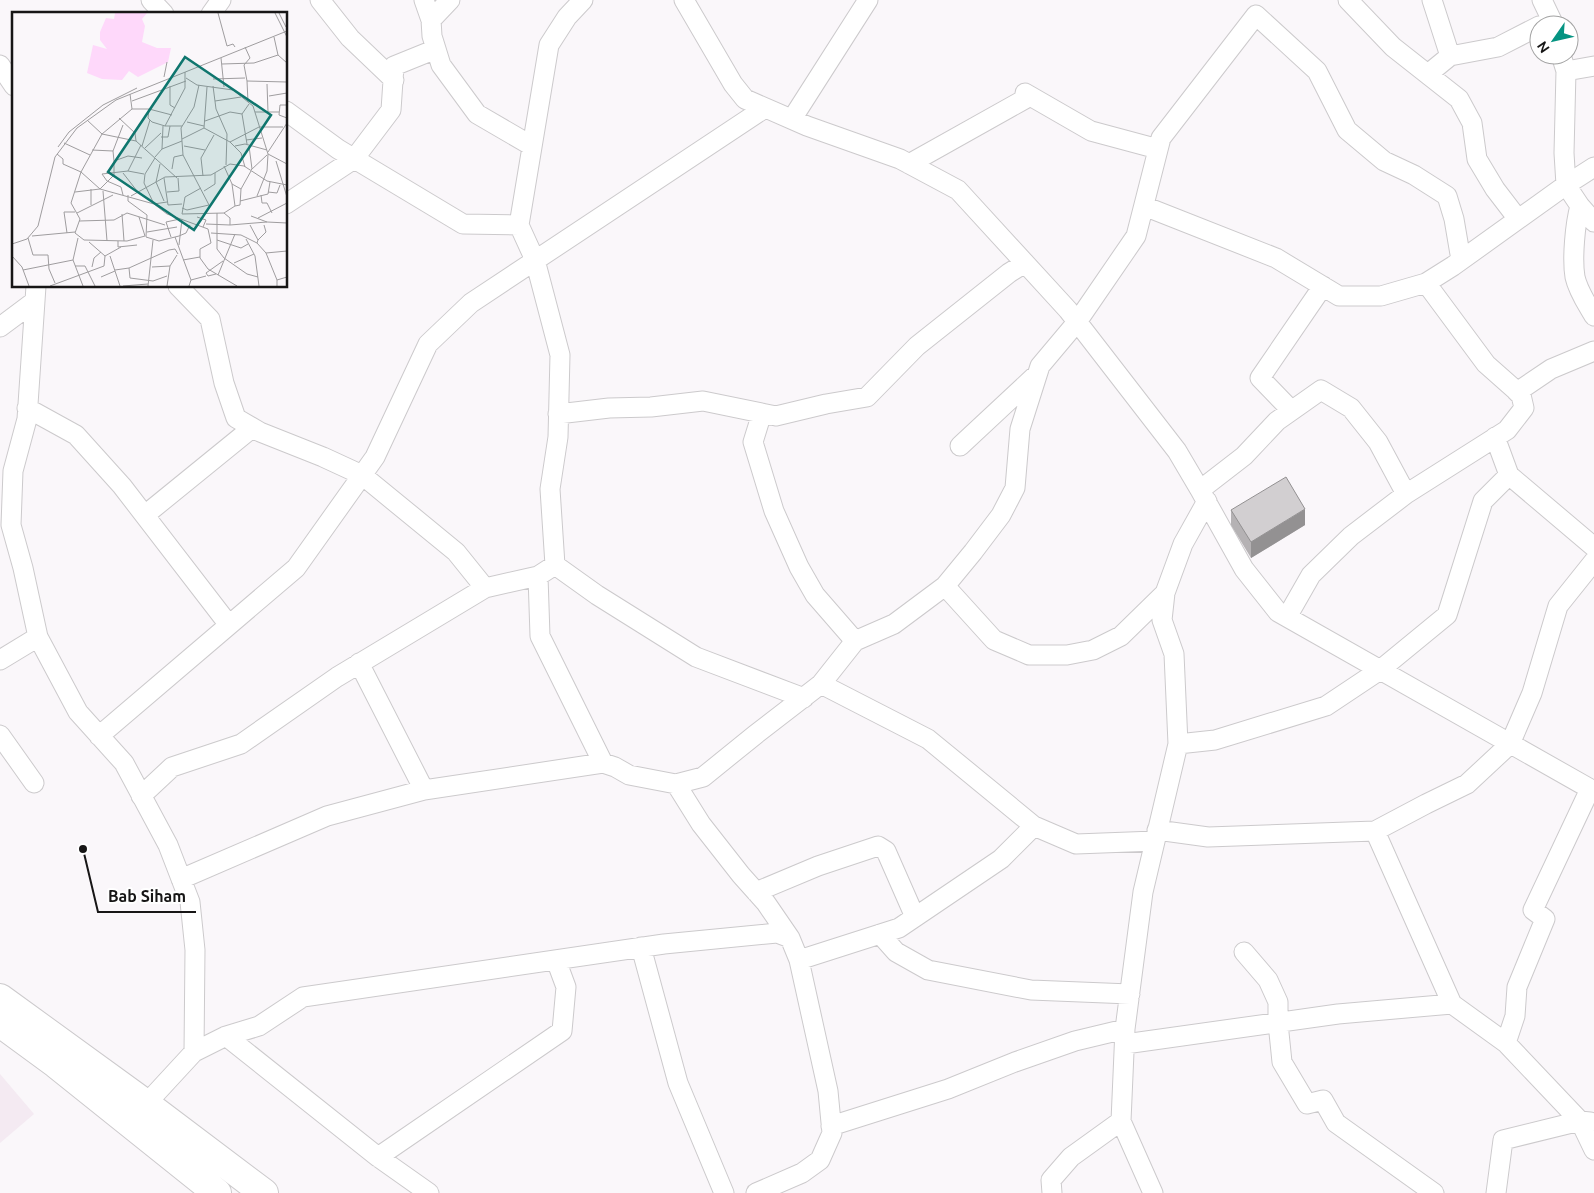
<svg xmlns="http://www.w3.org/2000/svg" width="1594" height="1193" font-family="Ubuntu,sans-serif">
  <style>
    .built { fill: #f4eaf2 }
    .lines { fill: none; stroke-linecap: round; stroke-linejoin: round }
    .street-casing { stroke: #cccacc; stroke-width: 21 }
    .primary-casing { stroke: #cccacc; stroke-width: 30 }
    .street { stroke: #fff; stroke-width: 19 }
    .primary { stroke: #fff; stroke-width: 28 }
    .wall { fill: #b5b2b4 }
    .shaded-wall { fill: #939192 }
    .building { fill: #d2cfd1; stroke: #939192 }
    .inset-road { fill: none; stroke: #9f9d9f; stroke-width: 1 }
    .view { fill: #0f766e; fill-opacity: 0.15; stroke: #0f766e; stroke-width: 2.5 }
    .inset-edge { fill: none; stroke: #171616; stroke-width: 2.5 }
    .leader { fill: none; stroke: #171616; stroke-width: 2 }
    .callout-dot { fill: #171616; stroke: #fff; stroke-width: 2 }
    .callout-label { font-size: 16px; text-anchor: middle; font-weight: bold; fill: #171616; stroke: #fff; stroke-width: 4; stroke-linejoin: round; paint-order: stroke }
  </style>
  <rect width="100%" height="100%" fill="#faf7fa"/>
  <path class="built" d="M 0,1074 L 34,1114 L 0,1143 Z"/>
  <g class="lines">
    <g class="street-casing">
      <path id="street" d="M 151,0 L 164,14
        M 320,0 L 350,38 L 394,80
        M 424,0 L 431,20 L 432,36 L 441,65 L 477,114 L 532,146
        M 684,0 L 733,84 L 745,99 L 807,126 L 900,159 L 958,190 L 1068,310 L 1177,451 L 1200,490 L 1244,569 L 1278,612 L 1594,791
        M 1348,0 L 1393,47 L 1459,99 L 1472,123 L 1477,159 L 1495,189 L 1518,219
        M 1432,0 L 1450,56
        M 1542,0 L 1554,25
        M 211,14 L 221,0
        M 431,20 L 450,0
        M 1561,55 L 1566,71 L 1564,153 L 1566,185 L 1580,206 L 1594,222
        M 0,65 L 14,86
        M 1566,71 L 1594,66
        M 1428,74 L 1450,56 L 1498,47 L 1539,26
        M 286,111 L 338,149 L 463,224 L 519,225
        M 792,119 L 868,0
        M 909,164 L 1025,99 L 1025,93 L 1091,131 L 1158,149
        M 286,204 L 354,159 L 391,110 L 394,66 L 436,49
        M 1144,206 L 1276,258 L 1339,296 L 1381,296 L 1426,283 L 1453,266 L 1566,185 L 1594,167
        M 1580,206 C 1575,224 1572,259 1575,277 C 1578,291 1587,304 1594,316
        M 36,286 L 27,419 L 13,471 L 11,525 L 23,568 L 38,637 L 78,712 L 124,763 L 168,845 L 190,902 L 195,950 L 194,1052
        M 178,286 L 210,319 L 224,383 L 236,418 L 260,432 L 323,457 L 362,475 L 456,552 L 485,588
        M 0,327 L 35,301
        M 1517,392 L 1551,369 L 1594,351
        M 27,408 L 76,435 L 122,486 L 229,625
        M 1291,410 L 1260,378 L 1323,286
        M 762,413 L 753,442 L 774,511 L 799,567 L 815,595 L 855,641
        M 558,414 L 609,408 L 651,407 L 703,401 L 776,416 L 826,404 L 867,397 L 917,346 L 1009,273 L 1025,263
        M 1495,437 L 1509,475 L 1594,547
        M 960,446 L 1034,377
        M 1200,490 L 1244,456 L 1277,421 L 1321,390 L 1351,408 L 1378,442 L 1406,494
        M 145,515 L 252,428
        M 555,565 L 597,595 L 696,657 L 804,698
        M 538,576 L 540,636 L 603,763
        M 945,586 L 994,640 L 1029,655 L 1067,655 L 1093,650 L 1121,636 L 1165,593
        M 1287,617 L 1311,575 L 1351,536 L 1406,494 L 1507,430 L 1524,408 L 1521,395 L 1486,364 L 1426,283
        M 0,660 L 38,637
        M 359,663 L 424,790
        M 821,684 L 928,739 L 1034,826 L 1076,844 L 1155,841
        M 0,735 L 34,783
        M 99,736 L 296,568 L 375,457 L 428,344 L 471,303 L 765,108
        M 1178,744 L 1215,740 L 1326,706 L 1380,670 L 1447,615 L 1483,501 L 1509,475
        M 676,784 L 701,824 L 741,875 L 766,903 L 790,938 L 799,960 L 828,1091 L 832,1133 L 820,1160 L 802,1173 L 756,1193
        M 141,796 L 172,767 L 241,744 L 337,677 L 485,588 L 538,576 L 555,565 L 550,489 L 558,437 L 560,355 L 535,260 L 519,225 L 549,45 L 567,17 L 583,0
        M 1157,830 L 1208,837 L 1375,831 L 1426,804 L 1467,784 L 1510,744 L 1532,693 L 1558,606 L 1594,561
        M 1375,831 L 1452,1004 L 1506,1043 L 1580,1121 L 1594,1150
        M 181,879 L 327,816 L 424,790 L 603,763 L 615,767 L 629,775 L 676,784 L 703,777 L 755,735 L 821,684 L 855,641 L 894,624 L 945,586 L 973,552 L 1001,515 L 1015,488 L 1020,429 L 1040,366 L 1077,322 L 1136,236 L 1161,138 L 1256,15 L 1317,71 L 1347,130 L 1384,161 L 1414,175 L 1447,196 L 1454,219 L 1461,260
        M 756,892 L 818,866 L 878,846 L 886,851 L 915,917
        M 880,934 L 896,952 L 928,970 L 1031,990 L 1130,994
        M 641,947 L 678,1083 L 724,1193
        M 1244,952 L 1268,980 L 1278,1002 L 1278,1023 L 1282,1062 L 1307,1104 L 1323,1100 L 1336,1123 L 1434,1193
        M 799,960 L 899,928 L 1001,859 L 1034,826
        M 226,1036 L 378,1157 L 429,1193
        M 1506,1043 L 1515,1016 L 1517,987 L 1545,919 L 1533,910 L 1590,789
        M 1125,1044 L 1338,1014 L 1452,1004
        M 146,1104 L 194,1052 L 226,1036 L 259,1026 L 303,997 L 664,944 L 777,933 L 790,938
        M 831,1126 L 948,1089 L 1015,1062 L 1075,1041 L 1125,1029
        M 378,1157 L 562,1031 L 566,987 L 556,960
        M 1052,1193 L 1051,1180 L 1071,1157 L 1121,1121
        M 1153,1193 L 1121,1121 L 1125,1029 L 1143,892 L 1178,744 L 1174,654 L 1162,620 L 1165,593 L 1183,544 L 1207,501
        M 1496,1193 L 1503,1140 L 1580,1121 L 1590,1122"/>
    </g>
    <g class="primary-casing">
      <path id="primary" d="M 0,998 L 146,1104 L 264,1193
        M 0,1023 L 56,1064 L 217,1193"/>
    </g>
    <use href="#street" class="street"/>
    <use href="#primary" class="primary"/>
  </g>
  <path class="wall" d="M 1231,510 L 1305,525 L 1251,558 L 1231,525 Z"/>
  <path class="shaded-wall" d="M 1305,509 L 1305,525 L 1251,558 L 1251,542 Z"/>
  <path class="building" d="M 1286,477 L 1305,509 L 1251,542 L 1231,510 Z"/>
  <g transform="translate(12 12)">
    <rect width="275" height="275" fill="#faf7fa"/>
    <path d="M 103,1 L 135,1 L 130,7 L 133,14 L 130,30 L 145,36 L 159,36 L 156,50 L 126,65 L 117,59 L 110,68 L 90,67 L 75,61 L 81,33 L 95,37 L 88,28 L 88,20 L 94,6 L 102,7 Z" fill="#fed8fa"/>
    <path class="inset-road" d="M 206,1 L 215,34 L 221,32 L 223,35M 263,1 L 275,25M 267,1 L 274,15M 262,25 L 266,43M 233,35 L 238,46 L 232,53 L 235,69 L 275,70M 209,46 L 212,75M 210,52 L 242,51 L 266,43 L 275,51M 152,65 L 155,50M 174,66 L 185,73 L 221,78 L 241,94 L 256,142 L 275,152M 201,67 L 233,66M 235,69 L 236,90M 255,72 L 256,100M 158,74 L 158,93 L 163,96M 201,74 L 204,97 L 215,122 L 214,153M 195,75 L 192,116 L 218,130 L 229,141 L 233,155M 118,82 L 120,97 L 90,122 L 69,160 L 59,191 L 68,207 L 63,221 L 72,228 L 115,229 L 133,224 L 127,205M 257,84 L 275,81M 120,89 L 174,69M 203,89 L 229,85M 275,93 L 268,93 L 267,103 L 275,106M 120,97 L 137,97 L 160,103M 137,97 L 136,106 L 140,110 L 153,114 L 170,114M 243,100 L 267,100M 230,102 L 235,132M 107,106 L 123,121 L 124,129M 75,108 L 90,122 L 124,129 L 165,166M 193,109 L 218,100 L 230,102 L 237,92M 175,110 L 192,114M 111,113 L 101,139 L 102,149 L 116,144 L 130,146M 153,114 L 173,76 L 173,60M 149,125 L 156,125 L 158,114M 170,127 L 192,116M 234,128 L 250,126M 218,130 L 247,115 L 271,115M 52,131 L 78,143M 130,134 L 138,108M 172,134 L 193,138M 223,134 L 233,132 L 255,138M 237,134 L 240,157M 46,135 L 57,120 L 91,93 L 125,76M 133,136 L 149,121M 150,137 L 151,114M 80,138 L 101,139M 256,140 L 275,111M 45,142 L 51,147 L 51,152 L 69,160 L 88,177 L 102,163 L 102,149M 143,145 L 150,137 L 170,129M 143,146 L 133,162 L 132,171 L 142,192 L 155,202 L 196,217 L 199,231 L 188,237 L 188,246 L 196,257 L 225,274M 264,149 L 275,185M 148,152 L 144,170 L 152,189M 212,154 L 220,172 L 229,177M 160,157 L 162,145 L 171,143M 239,158 L 255,143M 116,159 L 129,133M 111,161 L 125,179M 90,162 L 116,159 L 132,162M 90,162 L 95,169 L 109,175 L 111,183M 191,164 L 189,146 L 202,123M 152,166 L 156,193 L 170,192M 79,177 L 79,193M 91,179 L 95,229M 192,179 L 203,172 L 203,161M 63,180 L 88,177 L 142,192 L 155,190M 155,180 L 167,179 L 166,166M 256,180 L 265,181 L 268,173M 116,183 L 116,189 L 135,203 L 134,225 L 147,229 L 167,224 L 174,221 L 178,213M 249,183 L 250,191 L 255,191 L 260,201M 119,184 L 153,165 L 199,163 L 218,152 L 232,154 L 255,169 L 275,173M 245,184 L 255,159 L 256,142M 228,189 L 256,182 L 258,170M 223,194 L 228,193 L 229,177 L 239,159M 170,196 L 175,198 L 197,193 L 171,143 L 169,116 L 182,95 L 187,73M 65,201 L 101,183M 205,201 L 205,237 L 212,246M 212,201 L 218,206 L 218,213 L 255,210M 110,202 L 112,229M 170,202 L 212,201 L 223,194 L 220,172M 170,202 L 173,185 L 189,176M 239,204 L 255,210 L 275,211M 185,205 L 194,208 L 191,215M 246,206 L 275,191M 67,209 L 102,208 L 115,201 L 153,213M 194,212 L 218,213M 238,213 L 246,228 L 245,231M 135,220 L 165,215M 55,221 L 52,200 L 63,200M 199,221 L 229,223 L 245,231 L 254,241 L 265,268M 20,224 L 63,220M 159,225 L 154,210 L 168,207M 163,225 L 179,268 L 177,274M 16,226 L 21,243 L 36,243 L 37,257 L 43,271M 66,226 L 61,248 L 71,274M 234,227 L 243,244 L 247,274M 205,228 L 229,236 L 236,232M 246,228 L 254,220 L 252,213M 106,229 L 106,235 L 125,233M 77,230 L 93,244 L 109,235M 0,232 L 15,227 L 26,214 L 43,145 L 65,116 L 104,88 L 275,19M 167,233 L 170,207M 254,241 L 275,239M 0,244 L 10,255 L 17,274M 98,244 L 108,274M 212,246 L 235,262 L 246,265M 171,248 L 188,245M 222,251 L 242,242M 63,254 L 73,254 L 83,274M 80,255 L 82,246 L 89,240M 140,255 L 158,254M 117,256 L 118,266 L 141,269 L 155,264M 11,258 L 61,248M 103,258 L 117,256 L 157,238 L 163,237 L 166,242M 204,262 L 196,264 L 194,261 L 211,249M 206,263 L 223,222M 89,265 L 103,259M 179,268 L 194,264M 38,274 L 92,254 L 93,244M 111,274 L 136,272M 136,274 L 141,228M 155,274 L 158,254 L 165,243M 265,274 L 265,268 L 275,265"/>
    <path class="view" d="M 173,45 L 259,103 L 182,218 L 96,160 Z"/>
    <rect width="275" height="275" class="inset-edge"/>
  </g>
  <path class="leader" d="M83 849L98 912H196"/>
  <circle class="callout-dot" cx="83" cy="849" r="5"/>
  <g class="callout-label">
    <text x="147" y="902">Bab Siham</text>
  </g>
  <g transform="translate(1554 40) rotate(236)"><circle r="24" fill="#ffffff" stroke="#a2a2a2"/>
  <path d="M0-4L9 19L0 12L-9 19Z" fill="#059482"/>
  <text y="-8" font-size="14" font-weight="bold" text-anchor="middle" fill="#171616">N</text>
  </g>
</svg>
